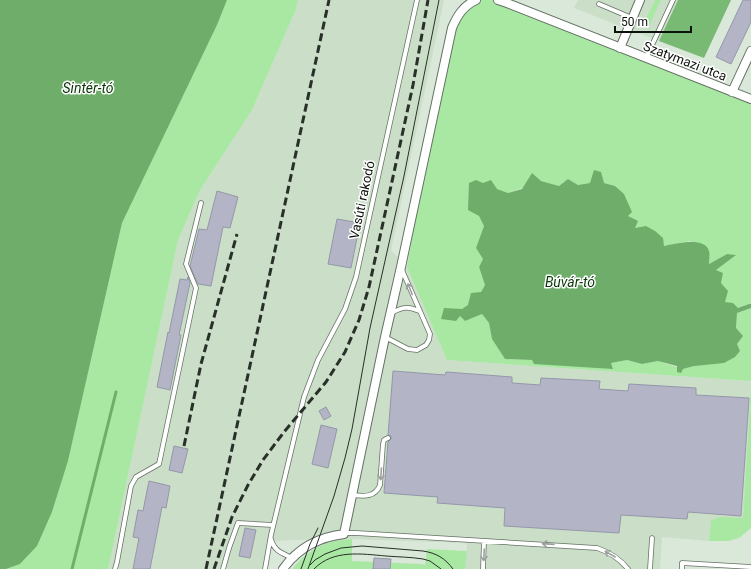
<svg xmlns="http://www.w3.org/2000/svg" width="751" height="569" font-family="Roboto,sans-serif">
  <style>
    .built { fill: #cadec8 }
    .green { fill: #a8e8a3 }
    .forest { fill: #78b974 }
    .water { fill: #6eae6a }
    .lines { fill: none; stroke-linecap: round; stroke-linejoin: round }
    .stream { stroke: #6eae6a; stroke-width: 3 }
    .building { fill: #b3b5c7; stroke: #9597a9 }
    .lane-casing { stroke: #647163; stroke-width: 5.5 }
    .street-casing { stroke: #647163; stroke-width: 10 }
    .lane { stroke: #fff; stroke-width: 4 }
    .street { stroke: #fff; stroke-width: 8 }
    .tram { stroke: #293029; stroke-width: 1 }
    .rail { stroke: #293029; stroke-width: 3; stroke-dasharray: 8 4; stroke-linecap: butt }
    .oneway { stroke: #9ea09e }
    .labels { text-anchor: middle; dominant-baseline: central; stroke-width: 3; stroke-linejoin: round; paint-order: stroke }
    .street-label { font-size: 13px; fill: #0c110c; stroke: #fff }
    .water-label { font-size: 14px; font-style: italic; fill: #093708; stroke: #fff }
  </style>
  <rect width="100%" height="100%" fill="#d9e8d8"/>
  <path class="built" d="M 298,0 L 444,0 L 391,250 L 407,267 L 447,360 L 751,381 L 743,519 L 720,517 L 711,520 L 709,541 L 662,537 L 660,569 L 465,569 L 467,543 L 352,539 L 328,542 L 317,547 L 318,539 L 271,541 L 264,569 L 108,569 L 178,240 L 200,190 L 252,110 L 296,9 Z
    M 578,0 L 678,0 L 659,41 L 574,8 Z"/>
  <path class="green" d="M 227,0 L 298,0 L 296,9 L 252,110 L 200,190 L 178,240 L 108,569 L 6,569 L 20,564 L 37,546 L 52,512 L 68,461 L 122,223 L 217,25 Z
    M 476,0 L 498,0 L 751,99 L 751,304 L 749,304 L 738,308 L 725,303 L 721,283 L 723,273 L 716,270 L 735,255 L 727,254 L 709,264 L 709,250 L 690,241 L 664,246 L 635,228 L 628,216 L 615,186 L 604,183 L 590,183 L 578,185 L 568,179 L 559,186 L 541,181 L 508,193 L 497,189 L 479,216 L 484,226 L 476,248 L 483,259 L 479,267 L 485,285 L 481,292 L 468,305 L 462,310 L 460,316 L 465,321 L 482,314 L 489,323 L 492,339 L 505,359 L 533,360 L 613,369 L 611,363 L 627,360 L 642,364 L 658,361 L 683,369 L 694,366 L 737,344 L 736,329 L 737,313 L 751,308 L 751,381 L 447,360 L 407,267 L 441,80 L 452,28 Z
    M 655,0 L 661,0 L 649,26 L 644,23 Z
    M 751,384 L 751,528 L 739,538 L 728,541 L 709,541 L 711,520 L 720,517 L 743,518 Z
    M 352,539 L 352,561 L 421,564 L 425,565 L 427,549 L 467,551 L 465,569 L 292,569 C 310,548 325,541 352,539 Z"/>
  <path class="forest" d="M 678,0 L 731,0 L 704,58 L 659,41 Z"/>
  <path class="water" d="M 0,0 L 227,0 L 217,25 L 122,223 L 68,461 L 52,512 L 37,546 L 20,564 L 6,569 L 0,569 Z
    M 594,170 L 601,172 L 604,183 L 615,186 L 624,194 L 632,212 L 628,216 L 638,221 L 635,228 L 646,226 L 655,231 L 663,238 L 664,246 C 675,244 705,236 709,251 C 710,255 709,260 709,264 L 727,254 L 736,255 L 716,270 L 723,273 L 721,283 L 728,291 L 725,302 L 733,303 L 738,308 L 749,304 L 751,304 L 751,308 L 737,313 L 736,328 L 743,336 L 737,344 L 740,351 L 735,357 L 724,363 L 694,366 L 683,369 L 681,373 L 677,372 L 677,366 L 658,361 L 642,364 L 627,360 L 611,363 L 613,369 L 534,364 L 532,360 L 505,359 L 492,339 L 489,323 L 482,314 L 465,321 L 460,316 L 456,321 L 441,319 L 444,308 L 462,309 L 468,305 L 471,293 L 481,292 L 485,285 L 479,267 L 483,259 L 476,248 L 484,226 L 479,216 L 468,210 L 469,183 L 476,180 L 483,183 L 491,180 L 497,189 L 508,193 L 522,189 L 532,173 L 541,181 L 559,186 L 568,179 L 578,185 L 590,183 Z"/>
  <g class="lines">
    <path class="stream" d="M 72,569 L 116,392"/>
  </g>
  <path class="building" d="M 743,0 L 751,0 L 751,22 L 731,64 L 716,57 Z
    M 217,191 L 238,197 L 230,228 L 223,227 L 211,286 L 198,284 L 190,266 L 199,229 L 207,230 Z
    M 337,219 L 360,223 L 351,268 L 328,264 Z
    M 188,277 L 190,283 L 179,335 L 181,335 L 170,390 L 157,387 L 168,332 L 169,333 L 180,279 L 187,280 Z
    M 393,371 L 445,375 L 446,372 L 512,377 L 512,383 L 540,385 L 541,378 L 600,381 L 599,389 L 628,391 L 629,384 L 696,388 L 696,395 L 749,398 L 741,516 L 688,512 L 687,519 L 621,515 L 619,533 L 504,526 L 505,508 L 437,503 L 438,497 L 384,493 L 388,442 L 391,439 L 391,436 L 388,435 Z
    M 326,407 L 331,416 L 324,420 L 319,411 Z
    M 321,425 L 337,429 L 328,468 L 312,464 Z
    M 174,446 L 188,449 L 182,473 L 169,470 Z
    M 149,481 L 170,486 L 166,508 L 162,507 L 150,569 L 133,569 L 139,538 L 133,537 L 138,510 L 143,511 Z
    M 245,528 L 256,530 L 250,558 L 239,556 Z
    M 374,558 L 391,559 L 390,569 L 373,569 Z"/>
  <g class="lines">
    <g class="lane-casing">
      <path id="lane" d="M 599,4 L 632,18
        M 646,58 L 673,0
        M 391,313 C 403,307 407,306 419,311
        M 385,337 L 408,349 L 417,350 L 426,345 L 429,340 L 430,334 L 402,270
        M 352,495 C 363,496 375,498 380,485 L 383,444 L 384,440 L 388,438
        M 344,533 L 356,533 L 597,548 C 609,552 620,559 628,569
        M 271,539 C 274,551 282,553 292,558
        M 115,569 L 117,562 L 131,486 L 136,477 L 159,464 L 196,288 L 186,264 L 201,203
        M 223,569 L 229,548 L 238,523 L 273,525
        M 265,569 L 271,535 L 304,397 L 318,360 L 345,309 L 356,277 L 417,0
        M 483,569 L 484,541
        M 650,569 L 652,538
        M 682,569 L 682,563 L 751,567"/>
    </g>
    <g class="street-casing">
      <path id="street" d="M 498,0 L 507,3 L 751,99
        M 620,48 L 640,0
        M 732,92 L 751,51
        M 283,569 C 298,548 319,537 344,534 L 385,337 L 401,267 L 452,28 C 457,16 463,6 476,0"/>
    </g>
    <use href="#lane" class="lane"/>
    <use href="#street" class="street"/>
    <path class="tram" d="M 310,565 L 315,560 L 325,554 L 341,548 L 362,546 L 423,551 C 436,553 445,558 453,569
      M 301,569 L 310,544 L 318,528
      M 308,569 L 334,496 L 345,458 L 352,429 L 370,328 L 404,176 L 439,0
      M 314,569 C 333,549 362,554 386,556 C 398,557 411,557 423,559 L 430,561 L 441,569"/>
    <path class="rail" d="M 184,446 L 201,364 L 237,234
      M 206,569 L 329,0
      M 214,569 L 232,517 L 248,485 L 263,460 L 284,432 L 326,382 L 345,352 L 359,320 L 369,287 L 413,85 L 428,0"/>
  </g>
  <defs><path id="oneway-shaft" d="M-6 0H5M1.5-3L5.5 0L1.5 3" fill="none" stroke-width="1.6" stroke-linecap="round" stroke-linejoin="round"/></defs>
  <g class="oneway">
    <use href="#oneway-shaft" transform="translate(410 289) rotate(-112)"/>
    <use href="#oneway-shaft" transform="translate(381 474) rotate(94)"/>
    <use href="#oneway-shaft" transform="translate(548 544) rotate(-176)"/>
    <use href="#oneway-shaft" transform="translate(610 554) rotate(-150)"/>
    <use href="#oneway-shaft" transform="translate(484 555) rotate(93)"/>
  </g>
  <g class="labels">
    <g class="street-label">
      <text transform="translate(685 61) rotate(21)">Szatymazi utca</text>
      <text transform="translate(362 200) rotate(-78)">Vasúti rakodó</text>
    </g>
    <g class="water-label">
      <text x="88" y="88">Sintér-tó</text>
      <text x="570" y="282">Búvár-tó</text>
    </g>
  </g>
  <path d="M615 26v6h76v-6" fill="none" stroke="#0c110c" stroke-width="2"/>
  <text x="621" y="26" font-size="12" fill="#0c110c" stroke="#ffffff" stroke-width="3" paint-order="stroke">50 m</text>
</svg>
